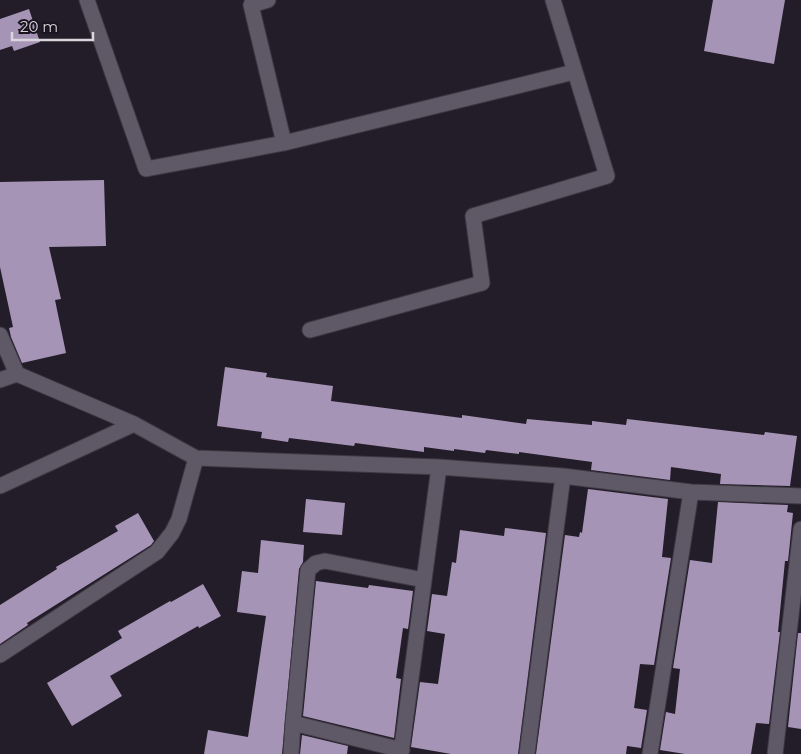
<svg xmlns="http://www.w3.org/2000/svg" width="801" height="754" font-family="Montserrat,sans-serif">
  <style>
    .building { fill: #a694b6 }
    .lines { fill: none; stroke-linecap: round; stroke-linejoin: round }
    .street-casing { stroke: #3e3843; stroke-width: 17 }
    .street { stroke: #5f5866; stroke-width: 15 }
  </style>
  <rect width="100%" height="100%" fill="#231d29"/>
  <path class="building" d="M 713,0 L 785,0 L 774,64 L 704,51 Z
    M 29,9 L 40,42 L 14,51 L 12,46 L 0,50 L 0,19 Z
    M 104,180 L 106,246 L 49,247 L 61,299 L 55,300 L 66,353 L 22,363 L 11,337 L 9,328 L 13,327 L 0,267 L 0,182 Z
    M 225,367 L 267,373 L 266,377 L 333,386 L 331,401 L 462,418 L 462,415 L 526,424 L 527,419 L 592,425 L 592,421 L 626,425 L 627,419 L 764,435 L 765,432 L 797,436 L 790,486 L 720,484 L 721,474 L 671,467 L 670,480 L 591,470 L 592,462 L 519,452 L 519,454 L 486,450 L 485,453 L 454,449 L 454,451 L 424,447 L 424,452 L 355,443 L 354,446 L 289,438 L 288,442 L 261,438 L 262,432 L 217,426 Z
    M 588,489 L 668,499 L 662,557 L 671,558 L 654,665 L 640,664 L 634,708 L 647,710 L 641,748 L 627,746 L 626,754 L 536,754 L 565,535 L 579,537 L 580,532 L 582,533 Z
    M 306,499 L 345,503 L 342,535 L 303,532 Z
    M 718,502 L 788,505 L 787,512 L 793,513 L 788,561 L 785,561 L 778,632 L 780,632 L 769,724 L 756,723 L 751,754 L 685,754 L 660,750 L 666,712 L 675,714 L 680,669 L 673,668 L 690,560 L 712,563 Z
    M 138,513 L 154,541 L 151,545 L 27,623 L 28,625 L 0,644 L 0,605 L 57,569 L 56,567 L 118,531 L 115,526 Z
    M 505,528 L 546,533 L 518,754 L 451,754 L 411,747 L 420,682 L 438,684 L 445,634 L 427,631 L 432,594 L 447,596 L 452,562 L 456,563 L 460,530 L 504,536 Z
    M 261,540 L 304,545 L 303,562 L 299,569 L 282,754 L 204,754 L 208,730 L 248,737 L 266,616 L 237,612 L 242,571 L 258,573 Z
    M 316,581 L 368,588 L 369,585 L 413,591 L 408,629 L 403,628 L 396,678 L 401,679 L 394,738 L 303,716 Z
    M 203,584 L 221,616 L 199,628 L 198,626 L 110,676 L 122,696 L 72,726 L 47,683 L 122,638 L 118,631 L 170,601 L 171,602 Z
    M 798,633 L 801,633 L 801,729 L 788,727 Z
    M 302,735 L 348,746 L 347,754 L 300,754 Z"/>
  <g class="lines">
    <g class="street-casing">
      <path id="street" d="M 87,0 L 146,169 L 284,143 L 251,5 L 268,0
        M 284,143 L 574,72
        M 310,330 L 482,283 L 473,216 L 607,176 L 553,0
        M 0,335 L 17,374 L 134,424 L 196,458 L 439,467 L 563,476 L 691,492 L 801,496
        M 0,380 L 17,374
        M 0,486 L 134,424
        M 0,655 L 157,552 L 172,533 L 179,519 L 196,458
        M 402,750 L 293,723 L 308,570 L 316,563 L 325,561 L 424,580
        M 291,754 L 293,723
        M 401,754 L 439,467
        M 527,754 L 563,476
        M 650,754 L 691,492
        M 775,754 L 801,529"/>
    </g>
    <use href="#street" class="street"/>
  </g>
  <path d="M12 32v8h81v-8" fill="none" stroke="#d9d5dd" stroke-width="2.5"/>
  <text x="20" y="32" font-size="15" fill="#d9d5dd" stroke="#1a1420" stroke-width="4" paint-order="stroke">20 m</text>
</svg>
